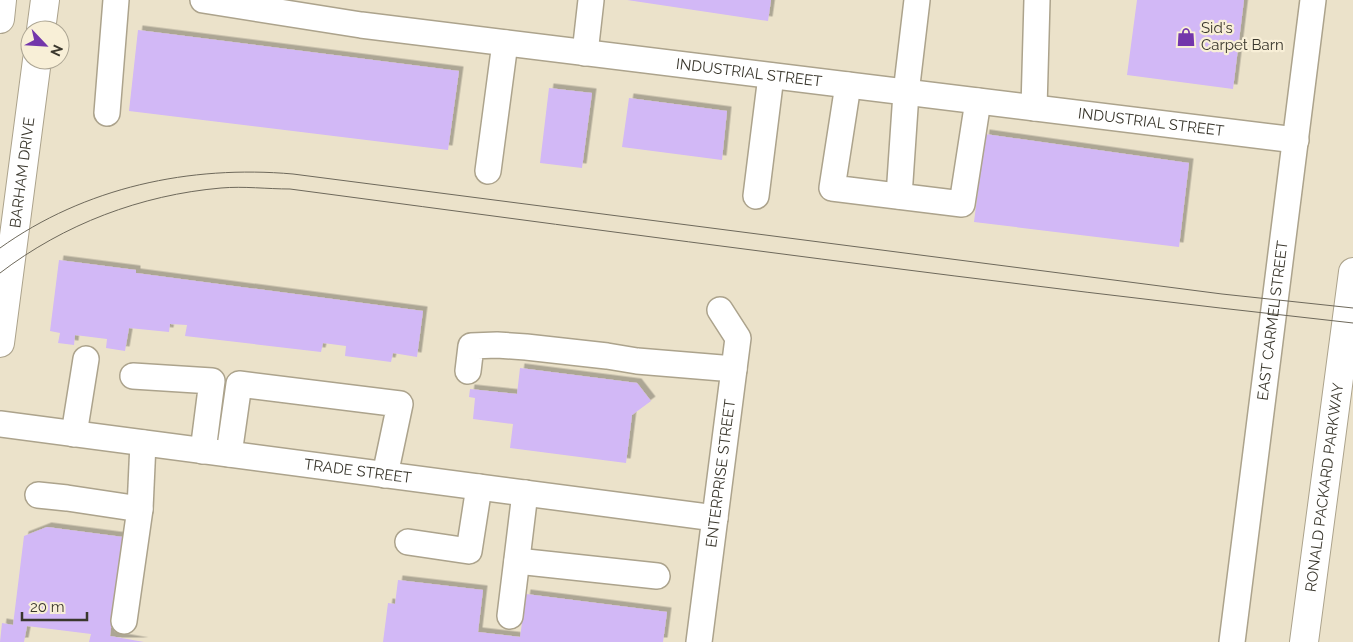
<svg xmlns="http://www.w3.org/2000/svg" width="1353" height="642" font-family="Raleway,sans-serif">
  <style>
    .building { fill: #d2b8f6; filter: url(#shadow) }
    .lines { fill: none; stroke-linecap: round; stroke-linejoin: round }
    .minor-casing { stroke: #aca38c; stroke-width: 28 }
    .major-casing { stroke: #aca38c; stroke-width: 30 }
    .highway-casing { stroke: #aca38c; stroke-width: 30 }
    .minor { stroke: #fff; stroke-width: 25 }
    .major { stroke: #fff; stroke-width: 28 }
    .highway { stroke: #fff; stroke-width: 28 }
    .tram { stroke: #6e695b; stroke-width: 1 }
    .labels { text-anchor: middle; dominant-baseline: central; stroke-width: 4.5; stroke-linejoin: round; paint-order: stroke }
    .poi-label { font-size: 15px; fill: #3a372d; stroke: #f8efd7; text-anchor: start }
    .street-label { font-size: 15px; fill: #3a372d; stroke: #f8efd7 }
  </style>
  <defs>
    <filter id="shadow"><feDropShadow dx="4.5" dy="-4.5" stdDeviation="0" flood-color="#0004"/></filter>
  </defs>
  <rect width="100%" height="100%" fill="#ebe2ca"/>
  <path class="building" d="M 627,0 L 771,0 L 768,21 Z
    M 1137,0 L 1244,0 L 1233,89 L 1127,75 Z
    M 138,30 L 459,71 L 448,150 L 129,111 Z
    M 549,88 L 592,93 L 582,168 L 540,163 Z
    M 629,98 L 727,111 L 722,160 L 622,147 Z
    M 985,134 L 1189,163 L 1179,247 L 974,222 Z
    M 59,260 L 136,270 L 136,273 L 423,311 L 417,357 L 393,353 L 391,362 L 345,356 L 346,346 L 323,343 L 321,352 L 185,336 L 187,325 L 170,324 L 169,332 L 129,328 L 125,351 L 106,348 L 107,339 L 75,335 L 74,345 L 58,343 L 60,333 L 50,331 Z
    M 520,368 L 637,383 L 651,401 L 632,415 L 626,463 L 510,448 L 513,424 L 473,419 L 475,398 L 469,397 L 470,389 L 517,394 Z
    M 47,527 L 123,537 L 110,636 L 144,642 L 89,642 L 91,634 L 27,626 L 24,642 L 0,642 L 2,623 L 13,625 L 24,536 Z
    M 398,580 L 483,590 L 478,632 L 520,637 L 526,594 L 667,612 L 663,642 L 383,642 L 388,603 L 395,604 Z"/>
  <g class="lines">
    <g class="minor-casing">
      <g id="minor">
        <path id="s1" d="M 203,0 L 361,25 L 1296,140"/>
        <path d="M 585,53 L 591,0"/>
        <path d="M 848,85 L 832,188 L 962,204 L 978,101"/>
        <path d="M 1034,108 L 1037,0"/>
        <path d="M 107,113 L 116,0"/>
        <path d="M 488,171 L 505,43"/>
        <path d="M 756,196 L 771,76"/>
        <path d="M 899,196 L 906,93 L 917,0"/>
        <path d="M 468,371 L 471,346 L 497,345 L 526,347 L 607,356 L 637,361 L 734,369"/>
        <path d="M 133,376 L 212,381 L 203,451"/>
        <path id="s2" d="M 0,424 L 715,518"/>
        <path d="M 74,434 L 86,359"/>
        <path d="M 229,454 L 239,384 L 400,404 L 385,475"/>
        <path d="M 38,495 L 67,498 L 140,509 L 124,621"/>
        <path d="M 140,509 L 143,443"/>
        <path d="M 408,542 L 469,551 L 479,487"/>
        <path d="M 517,561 L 657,576"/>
        <path d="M 510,616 L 525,493"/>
        <path id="s3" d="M 699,642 L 738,338 L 720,310"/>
        <path id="s4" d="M 1232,642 L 1313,0"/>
      </g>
    </g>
    <g class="major-casing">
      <g id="major">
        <path d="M 0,19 L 2,0"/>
        <path d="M 41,30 L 45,0"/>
        <path id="s5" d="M 0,343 L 37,60"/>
      </g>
    </g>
    <g class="highway-casing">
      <g id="highway">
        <path id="s6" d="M 1304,642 L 1353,272"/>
      </g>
    </g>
    <use href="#minor" class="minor"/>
    <use href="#major" class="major"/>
    <use href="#highway" class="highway"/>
    <path class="tram" d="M 0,248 C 85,187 190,165 293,174 L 1222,294 L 1353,308
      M 0,273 C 64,224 141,195 221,188 C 244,186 267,189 290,189 C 644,236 998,284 1353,323"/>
  </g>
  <defs>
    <g id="shop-bare" transform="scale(1.5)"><path d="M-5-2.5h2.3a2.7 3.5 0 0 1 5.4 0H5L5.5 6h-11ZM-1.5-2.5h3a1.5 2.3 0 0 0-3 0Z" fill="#7336ab" stroke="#f8efd7" stroke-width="2.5" paint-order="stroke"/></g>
  </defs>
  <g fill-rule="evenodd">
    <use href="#shop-bare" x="1186" y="37"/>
  </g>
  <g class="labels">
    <g class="poi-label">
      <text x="1201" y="28">Sid's<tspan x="1201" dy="17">Carpet Barn</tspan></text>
    </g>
    <g class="street-label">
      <text stroke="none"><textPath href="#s1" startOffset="551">INDUSTRIAL STREET</textPath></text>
      <text stroke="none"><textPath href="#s1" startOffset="956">INDUSTRIAL STREET</textPath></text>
      <text stroke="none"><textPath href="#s5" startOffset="172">BARHAM DRIVE</textPath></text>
      <text stroke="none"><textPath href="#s4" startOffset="324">EAST CARMEL STREET</textPath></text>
      <text stroke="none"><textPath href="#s2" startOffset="361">TRADE STREET</textPath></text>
      <text stroke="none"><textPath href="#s3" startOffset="170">ENTERPRISE STREET</textPath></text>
      <text stroke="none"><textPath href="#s6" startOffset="156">RONALD PACKARD PARKWAY</textPath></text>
    </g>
  </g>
  <g transform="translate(45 45) rotate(115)"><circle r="24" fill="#f8efd7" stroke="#aca593"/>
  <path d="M0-4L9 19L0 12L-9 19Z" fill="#7336ab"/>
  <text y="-8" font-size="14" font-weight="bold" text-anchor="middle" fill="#3a372d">N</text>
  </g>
  <path d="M22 612v8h65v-8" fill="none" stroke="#3a372d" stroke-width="2.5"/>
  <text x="30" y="612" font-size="15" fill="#3a372d" stroke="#f8efd7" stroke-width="4" paint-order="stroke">20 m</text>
</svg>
